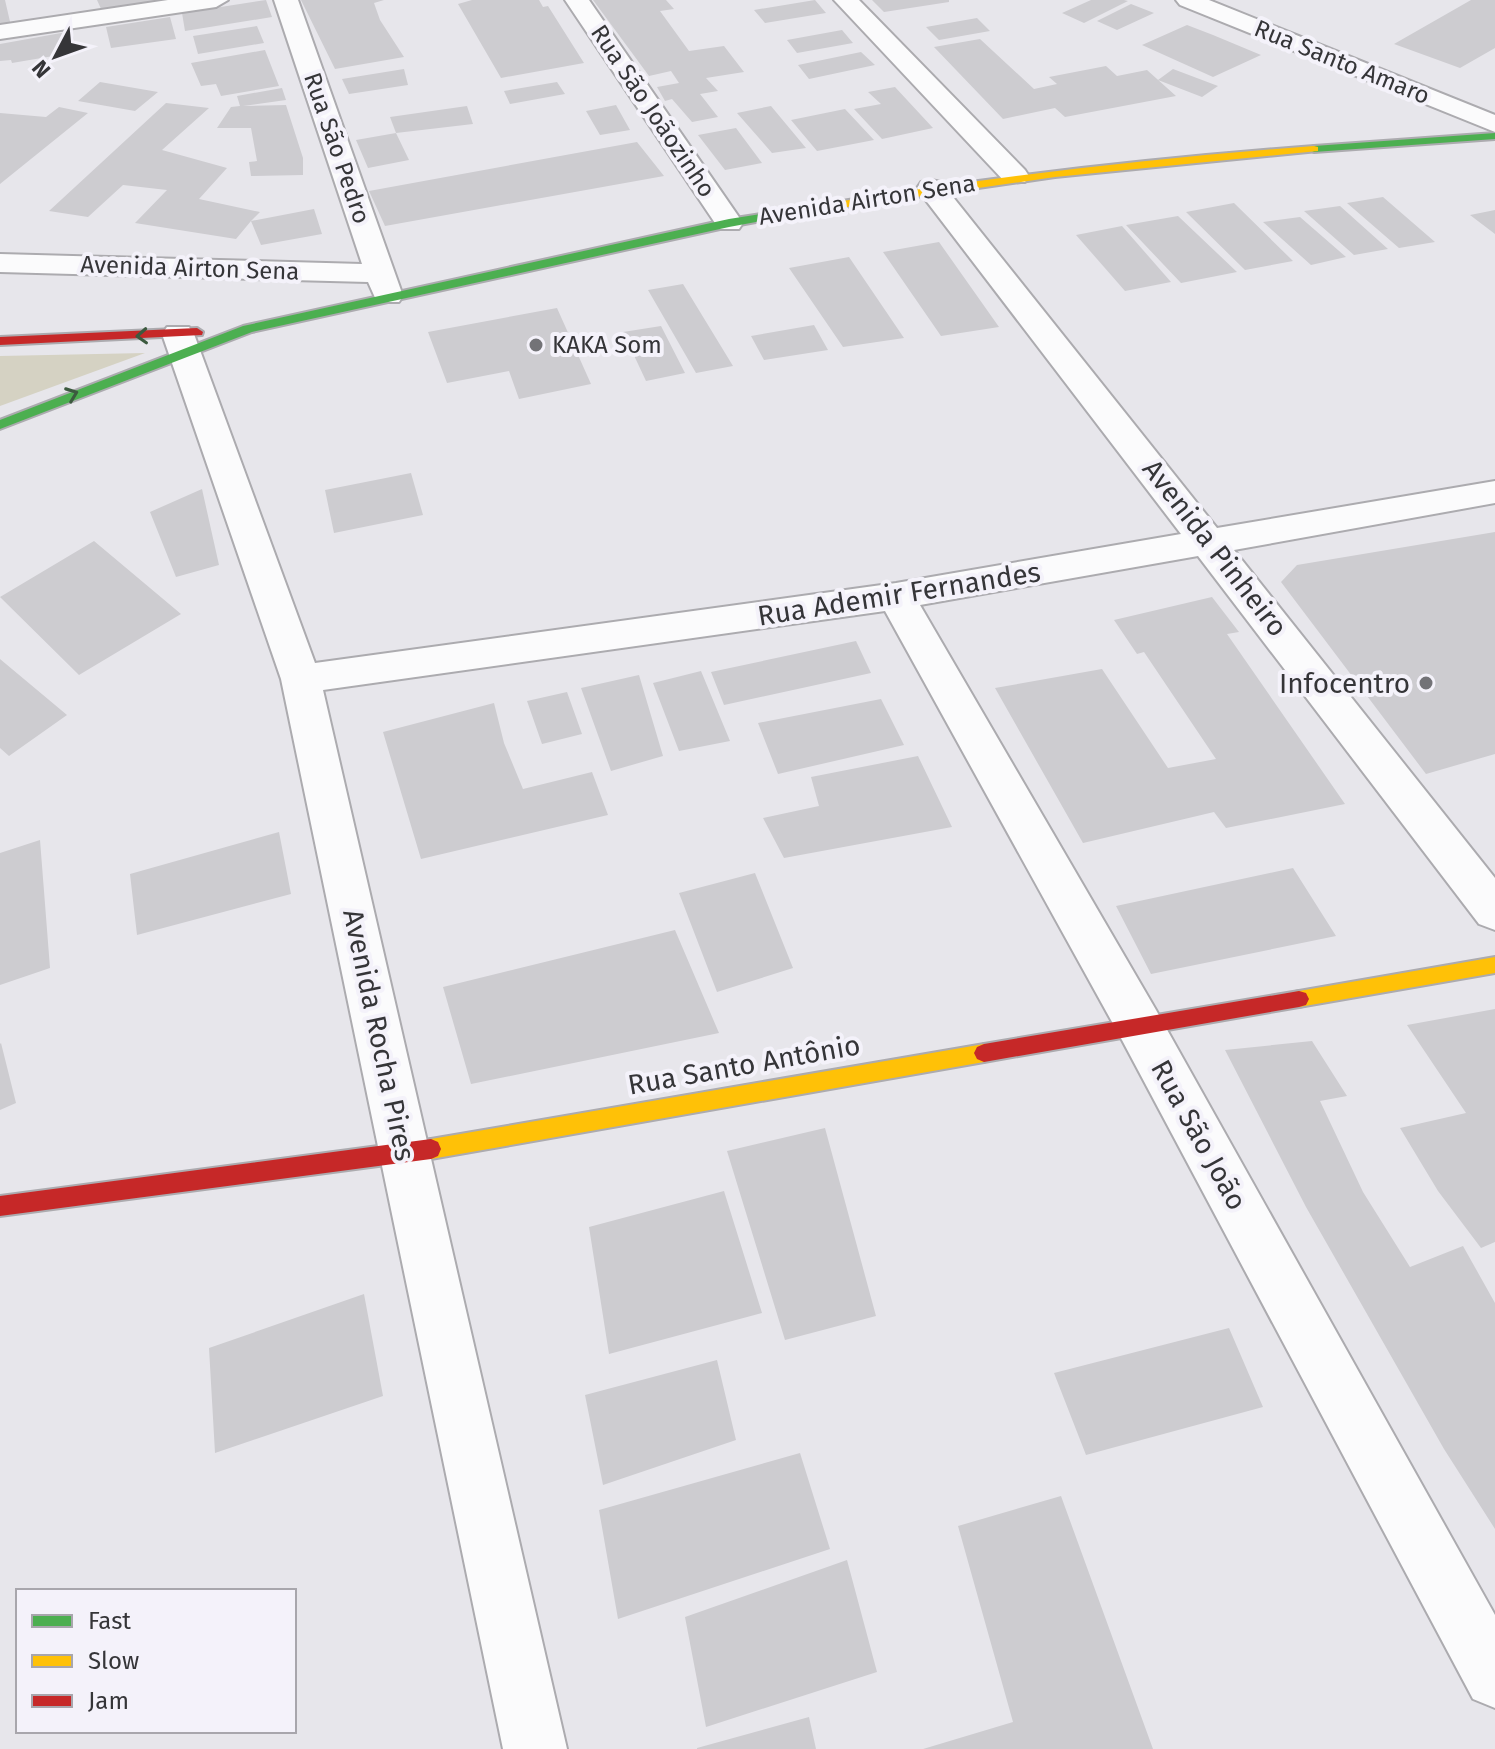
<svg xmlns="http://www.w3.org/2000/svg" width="1495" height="1749" font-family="'Fira Sans',sans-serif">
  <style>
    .green { fill: #d5d2c3 }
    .building { fill: #cdccd0 }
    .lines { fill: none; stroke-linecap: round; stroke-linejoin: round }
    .street-casing { stroke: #acabaf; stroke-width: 4 }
    .fast-casing { stroke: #acabaf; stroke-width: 4 }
    .slow-casing { stroke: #acabaf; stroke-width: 4 }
    .jam-casing { stroke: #acabaf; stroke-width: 4 }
    .street { fill: #fbfbfc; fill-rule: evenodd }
    .fast { fill: #4caf50; fill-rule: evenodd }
    .slow { fill: #ffc107; fill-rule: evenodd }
    .jam { fill: #c62828; fill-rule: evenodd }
    .oneway { stroke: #3c5a3f }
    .poi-dot { fill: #737377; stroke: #f4f2fa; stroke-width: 3 }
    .labels { text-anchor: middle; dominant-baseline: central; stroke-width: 8; stroke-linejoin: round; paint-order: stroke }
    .far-street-label { font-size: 24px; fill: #353538; stroke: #f4f2fa }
    .far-poi-label { font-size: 24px; fill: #353538; stroke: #f4f2fa; text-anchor: start }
    .street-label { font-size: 28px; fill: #353538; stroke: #f4f2fa }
    .poi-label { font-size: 28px; fill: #353538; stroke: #f4f2fa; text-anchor: end }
  </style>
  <rect width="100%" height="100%" fill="#e7e6eb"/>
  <path class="green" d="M 145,353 L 0,406 L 0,356 Z"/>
  <path class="building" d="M 0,0 L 5,0 L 11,26 L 0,28 Z
    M 97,0 L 167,0 L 167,2 L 102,11 Z
    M 266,0 L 272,17 L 185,31 L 182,13 Z
    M 301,0 L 384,0 L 374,3 L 380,20 L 404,57 L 335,69 Z
    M 472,0 L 539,0 L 543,7 L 548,6 L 584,63 L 501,78 L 458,4 Z
    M 593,0 L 666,0 L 674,9 L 660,11 L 689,51 L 724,46 L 744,72 L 706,78 L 718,91 L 700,94 L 718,117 L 692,122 L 672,99 L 665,101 L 657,87 L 679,83 L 671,71 L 649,76 Z
    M 815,0 L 826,13 L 765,23 L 754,10 Z
    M 872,0 L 949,0 L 949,2 L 884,12 Z
    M 1091,0 L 1124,0 L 1128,1 L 1084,23 L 1062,13 Z
    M 1471,0 L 1495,0 L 1495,48 L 1460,68 L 1394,44 Z
    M 1131,4 L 1154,13 L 1117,30 L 1097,21 Z
    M 170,17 L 176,39 L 111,48 L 106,27 Z
    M 977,18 L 990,31 L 939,40 L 926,27 Z
    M 1187,25 L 1213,35 L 1261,55 L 1213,77 L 1142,45 Z
    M 257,26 L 264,43 L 198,54 L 193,36 Z
    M 842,30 L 853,43 L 797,53 L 787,40 Z
    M 72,31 L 77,52 L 12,63 L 11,60 L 0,61 L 0,44 Z
    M 980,39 L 1034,89 L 1057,84 L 1049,77 L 1106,66 L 1117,76 L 1147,70 L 1176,96 L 1065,117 L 1055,108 L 1003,119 L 934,47 Z
    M 265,50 L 279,86 L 221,96 L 216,84 L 201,86 L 191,63 Z
    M 861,52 L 875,65 L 809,79 L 798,65 Z
    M 404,69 L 408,85 L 349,94 L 342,79 Z
    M 1173,69 L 1218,86 L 1202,97 L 1158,80 Z
    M 100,82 L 158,92 L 135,111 L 78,101 Z
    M 557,82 L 565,94 L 510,104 L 504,91 Z
    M 895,87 L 933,128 L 882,139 L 854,109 L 881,104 L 868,92 Z
    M 282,88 L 286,100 L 243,106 L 286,105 L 303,158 L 303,175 L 251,176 L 249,162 L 257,161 L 251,128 L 217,128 L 231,107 L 240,106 L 237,96 Z
    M 166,103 L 209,108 L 162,150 L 227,168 L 199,199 L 260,212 L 251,221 L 314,209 L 322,234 L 261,245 L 251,221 L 236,239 L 135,223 L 167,190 L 123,185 L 88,217 L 49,211 Z
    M 616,105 L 630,130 L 600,135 L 586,111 Z
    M 467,106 L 473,124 L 396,133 L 409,160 L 368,168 L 356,140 L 396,133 L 390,117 Z
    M 771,106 L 806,148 L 772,153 L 737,113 Z
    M 59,107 L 88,113 L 0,184 L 0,113 L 46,117 Z
    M 845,109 L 874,140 L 817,151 L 791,120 Z
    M 736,128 L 762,163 L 725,170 L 698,135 Z
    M 637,142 L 664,176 L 385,226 L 369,191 Z
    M 1383,197 L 1435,242 L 1399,248 L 1347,203 Z
    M 1234,203 L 1293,261 L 1245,270 L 1186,212 Z
    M 1340,206 L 1388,249 L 1354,255 L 1304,211 Z
    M 1495,210 L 1495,234 L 1470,215 Z
    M 1178,216 L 1237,272 L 1181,283 L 1126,225 Z
    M 1300,217 L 1346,257 L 1311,265 L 1263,222 Z
    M 1122,226 L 1171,282 L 1125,291 L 1076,235 Z
    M 939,242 L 999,327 L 941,336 L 883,252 Z
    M 849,257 L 904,338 L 843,347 L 789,268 Z
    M 683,284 L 733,366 L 696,373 L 648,290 Z
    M 557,308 L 591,384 L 519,399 L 509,371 L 447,383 L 428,332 Z
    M 814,325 L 828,350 L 764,360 L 751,336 Z
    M 661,326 L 685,373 L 646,381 L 623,332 Z
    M 411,473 L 423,515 L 334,533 L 325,490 Z
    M 202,489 L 219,565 L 176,577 L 150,512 Z
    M 1495,532 L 1495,754 L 1426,774 L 1281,582 L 1297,565 Z
    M 94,541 L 181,614 L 79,675 L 0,597 Z
    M 1212,597 L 1239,632 L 1227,634 L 1345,804 L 1226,828 L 1214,812 L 1083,843 L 995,688 L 1102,669 L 1168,768 L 1216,759 L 1144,652 L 1137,654 L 1114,620 Z
    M 856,641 L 871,673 L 724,705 L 711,672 Z
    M 0,659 L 67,715 L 9,756 L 0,748 Z
    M 701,671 L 730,741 L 679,751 L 653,683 Z
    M 639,675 L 663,756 L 611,771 L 581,688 Z
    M 567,692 L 582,734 L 542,744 L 527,701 Z
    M 881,699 L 904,745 L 778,774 L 758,723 Z
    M 494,703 L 504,743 L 523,789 L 592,772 L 608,815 L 421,859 L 383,732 Z
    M 918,756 L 952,827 L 784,858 L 763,818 L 819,806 L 811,777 Z
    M 279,832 L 291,894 L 137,935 L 130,874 Z
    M 40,840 L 50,968 L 0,985 L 0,853 Z
    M 1293,868 L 1336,936 L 1151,974 L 1116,906 Z
    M 755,873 L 793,968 L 717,992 L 679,893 Z
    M 675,930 L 719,1033 L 471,1084 L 443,987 Z
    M 1495,1009 L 1495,1242 L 1481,1248 L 1438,1191 L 1400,1128 L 1466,1113 L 1407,1025 Z
    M 1312,1041 L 1347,1096 L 1320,1101 L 1363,1192 L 1410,1267 L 1463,1246 L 1495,1303 L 1495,1529 L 1444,1449 L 1306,1207 L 1225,1050 Z
    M 1,1043 L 16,1103 L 0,1110 L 0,1044 Z
    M 825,1128 L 876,1316 L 785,1340 L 727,1151 Z
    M 724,1191 L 762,1313 L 609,1354 L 589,1227 Z
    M 364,1294 L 383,1396 L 215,1453 L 209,1348 Z
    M 1229,1328 L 1263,1407 L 1086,1455 L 1054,1373 Z
    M 717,1360 L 736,1440 L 603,1485 L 585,1395 Z
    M 800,1453 L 830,1549 L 618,1619 L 599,1510 Z
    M 1061,1496 L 1153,1749 L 923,1749 L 1013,1722 L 958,1526 Z
    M 847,1560 L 877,1672 L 706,1727 L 685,1617 Z
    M 809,1717 L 816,1749 L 697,1749 L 697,1748 Z"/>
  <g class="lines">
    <g class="street-casing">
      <path id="street" d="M 168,0 L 228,0 L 216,7 L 0,39 L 0,25 Z
        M 274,0 L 298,0 L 403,296 L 399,302 L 377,302 L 368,282 L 0,272 L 0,254 L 362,264 Z
        M 565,0 L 589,0 L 743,223 L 739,229 L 719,229 Z
        M 834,0 L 859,0 L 1025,170 L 1029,176 L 1025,182 L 1005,182 Z
        M 1176,0 L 1209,0 L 1495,115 L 1495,132 L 1180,5 Z
        M 931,180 L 941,182 L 1217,528 L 1495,481 L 1495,503 L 1234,550 L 1495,878 L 1495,930 L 1479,924 L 1198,556 L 920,605 L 1156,1010 L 1495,1615 L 1495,1708 L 1473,1699 L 1122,1040 L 885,611 L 323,690 L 567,1749 L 503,1749 L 281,679 L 162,334 L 167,327 L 189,327 L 194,334 L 315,663 L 896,583 L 1181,534 L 921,194 L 917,188 L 921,182 Z"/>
    </g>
    <g class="fast-casing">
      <path id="fast" d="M 1495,133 L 1495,139 L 1314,152 L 1308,149 L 1314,146 Z
        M 799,208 L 805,211 L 803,213 L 729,227 L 252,332 L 0,429 L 0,420 L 243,326 L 729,219 Z"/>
    </g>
    <g class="slow-casing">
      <path id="slow" d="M 1314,146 L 1318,147 L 1318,151 L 1055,177 L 799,214 L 793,211 L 799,208 C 970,179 1141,159 1314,146 Z
        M 1495,957 L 1495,973 L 1299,1007 L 1292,1005 L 1289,999 L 1292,993 L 1299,991 Z
        M 984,1044 L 991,1047 L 994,1053 L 991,1059 L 984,1062 L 431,1159 L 424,1156 L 421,1149 L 424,1142 L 431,1139 Z"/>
    </g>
    <g class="jam-casing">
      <path id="jam" d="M 197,328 L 203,332 L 202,335 L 0,345 L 0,337 Z
        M 1299,991 L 1306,993 L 1309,999 L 1306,1005 L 1299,1007 L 984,1062 L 977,1059 L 974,1053 L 977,1047 L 984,1044 Z
        M 431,1139 L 438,1142 L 441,1149 L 438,1156 L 431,1159 L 0,1216 L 0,1196 Z"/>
    </g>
    <use href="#street" class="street"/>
    <use href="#fast" class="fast"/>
    <use href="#slow" class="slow"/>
    <use href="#jam" class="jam"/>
  </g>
  <defs><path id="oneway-chevron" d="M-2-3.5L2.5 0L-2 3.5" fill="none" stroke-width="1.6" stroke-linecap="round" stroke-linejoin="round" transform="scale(2)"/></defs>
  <g class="oneway">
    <use href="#oneway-chevron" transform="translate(142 336) rotate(177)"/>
    <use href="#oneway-chevron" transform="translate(72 394) rotate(-21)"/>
  </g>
  <g class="poi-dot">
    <circle cx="536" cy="345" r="8"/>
    <circle cx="1426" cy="683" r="8"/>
  </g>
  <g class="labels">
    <g class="far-street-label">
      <text transform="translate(1342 62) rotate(22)">Rua Santo Amaro</text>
      <text transform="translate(653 111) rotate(56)">Rua São Joãozinho</text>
      <text transform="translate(337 148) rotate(71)">Rua São Pedro</text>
      <text transform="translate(867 200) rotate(-9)">Avenida Airton Sena</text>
      <text transform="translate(190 268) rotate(2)">Avenida Airton Sena</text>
    </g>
    <g class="far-poi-label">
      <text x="552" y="345">KAKA Som</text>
    </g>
    <g class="street-label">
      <text transform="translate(1215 548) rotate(52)">Avenida Pinheiro</text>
      <text transform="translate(899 594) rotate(-9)">Rua Ademir Fernandes</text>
      <text transform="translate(379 1035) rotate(78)">Avenida Rocha Pires</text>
      <text transform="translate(744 1065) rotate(-10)">Rua Santo Antônio</text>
      <text transform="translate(1199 1135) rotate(61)">Rua São João</text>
    </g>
    <g class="poi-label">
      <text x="1410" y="683">Infocentro</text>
    </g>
  </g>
  <rect x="16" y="1589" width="280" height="144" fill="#f4f2fa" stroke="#a8a6ac" stroke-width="2"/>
  <rect x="32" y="1615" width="40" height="12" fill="#4caf50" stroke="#a8a6ac" stroke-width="2"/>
  <text x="88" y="1629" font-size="24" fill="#353538">Fast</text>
  <rect x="32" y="1655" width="40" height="12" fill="#ffc107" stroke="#a8a6ac" stroke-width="2"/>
  <text x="88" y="1669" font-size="24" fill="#353538">Slow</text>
  <rect x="32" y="1695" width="40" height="12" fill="#c62828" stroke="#a8a6ac" stroke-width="2"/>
  <text x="88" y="1709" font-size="24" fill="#353538">Jam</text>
  <g transform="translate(56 56) rotate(229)" stroke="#f4f2fa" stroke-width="6" paint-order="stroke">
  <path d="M0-6L14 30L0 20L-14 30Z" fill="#353538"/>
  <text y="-12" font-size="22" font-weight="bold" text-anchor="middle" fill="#353538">N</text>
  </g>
</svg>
